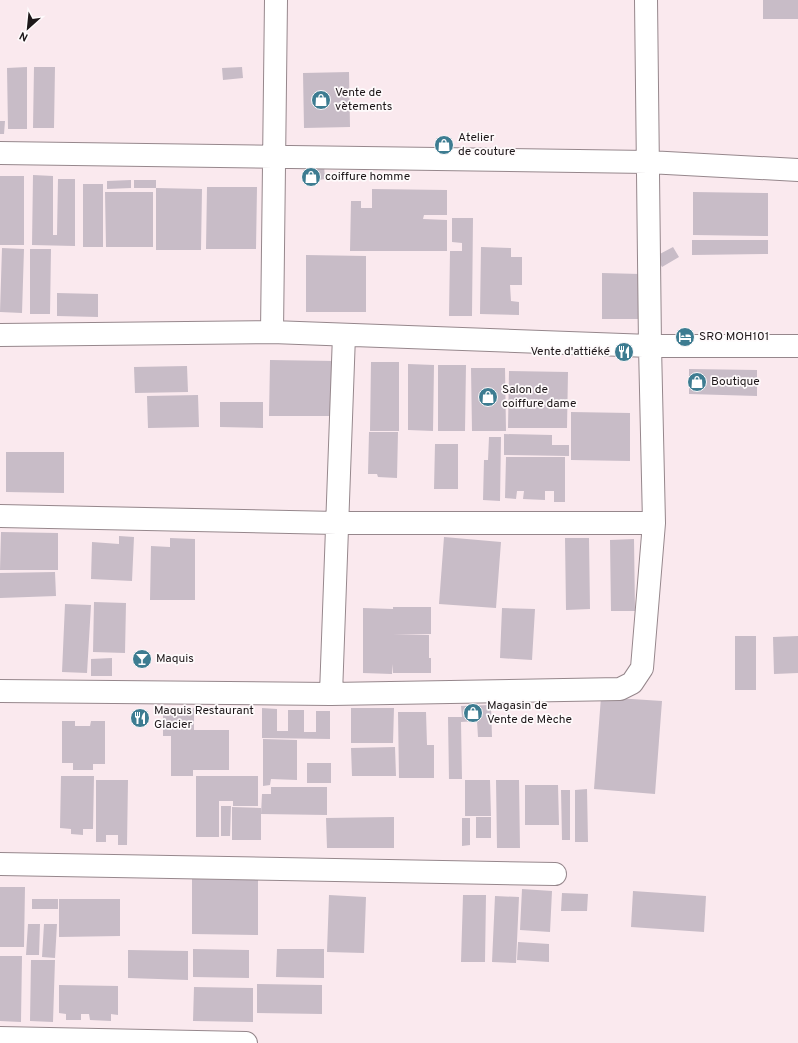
<svg xmlns="http://www.w3.org/2000/svg" width="798" height="1043" font-family="Overpass,sans-serif">
  <style>
    .building { fill: #c8bcc7 }
    .lines { fill: none; stroke-linecap: round; stroke-linejoin: round }
    .minor-casing { stroke: #96878c; stroke-width: 24 }
    .minor { stroke: #fff; stroke-width: 22 }
    .labels { text-anchor: middle; dominant-baseline: central; stroke-width: 3.5; stroke-linejoin: round; paint-order: stroke }
    .poi-label { font-size: 12px; fill: #1d1719; stroke: #fefafb; text-anchor: start }
  </style>
  <rect width="100%" height="100%" fill="#fae9ee"/>
  <path class="building" d="M 763,0 L 798,0 L 798,19 L 763,19 Z
    M 27,67 L 27,129 L 8,129 L 7,68 Z
    M 34,67 L 55,67 L 54,128 L 33,128 Z
    M 242,67 L 243,78 L 223,80 L 222,68 Z
    M 349,72 L 350,127 L 304,128 L 303,73 Z
    M 0,121 L 5,121 L 4,134 L 0,134 Z
    M 324,165 L 325,179 L 308,182 L 306,167 Z
    M 33,175 L 53,176 L 53,235 L 57,235 L 58,179 L 75,179 L 75,246 L 32,245 Z
    M 0,176 L 24,176 L 24,245 L 0,245 Z
    M 131,180 L 131,188 L 107,189 L 107,181 Z
    M 134,180 L 156,180 L 156,188 L 134,188 Z
    M 83,184 L 103,184 L 103,247 L 83,247 Z
    M 207,187 L 257,187 L 256,249 L 206,249 Z
    M 156,188 L 202,189 L 201,250 L 156,250 Z
    M 372,189 L 447,190 L 447,215 L 424,215 L 423,219 L 447,220 L 447,251 L 350,251 L 351,201 L 361,201 L 361,208 L 372,208 Z
    M 105,192 L 153,192 L 153,247 L 106,247 Z
    M 693,192 L 768,193 L 768,236 L 693,235 Z
    M 452,218 L 473,218 L 472,316 L 449,316 L 450,251 L 462,251 L 462,243 L 452,242 Z
    M 692,240 L 768,240 L 768,254 L 692,255 Z
    M 481,247 L 511,248 L 511,257 L 522,257 L 522,285 L 510,285 L 511,301 L 519,302 L 519,315 L 480,314 Z
    M 673,247 L 679,257 L 662,267 L 656,256 Z
    M 2,248 L 24,249 L 22,313 L 0,312 Z
    M 30,249 L 51,249 L 50,314 L 30,314 Z
    M 306,255 L 366,256 L 366,312 L 306,312 Z
    M 602,273 L 640,274 L 639,319 L 602,319 Z
    M 57,293 L 98,294 L 98,317 L 57,316 Z
    M 270,360 L 335,361 L 335,416 L 269,416 Z
    M 371,362 L 399,362 L 399,431 L 370,431 Z
    M 408,364 L 434,365 L 433,431 L 408,430 Z
    M 438,365 L 466,365 L 465,431 L 438,431 Z
    M 187,366 L 188,392 L 135,393 L 134,367 Z
    M 471,368 L 505,368 L 506,431 L 472,431 Z
    M 689,369 L 757,370 L 757,396 L 689,394 Z
    M 509,371 L 568,372 L 567,428 L 508,428 Z
    M 198,395 L 199,427 L 148,428 L 147,396 Z
    M 220,402 L 263,402 L 263,428 L 220,427 Z
    M 571,412 L 630,413 L 630,461 L 571,460 Z
    M 369,432 L 398,432 L 397,478 L 378,477 L 377,474 L 368,474 Z
    M 504,434 L 552,435 L 552,445 L 569,445 L 569,456 L 504,455 Z
    M 489,437 L 501,437 L 500,501 L 483,500 L 484,460 L 488,460 Z
    M 435,444 L 458,444 L 458,489 L 434,489 Z
    M 6,452 L 64,452 L 64,493 L 6,492 Z
    M 506,457 L 565,457 L 565,502 L 554,502 L 554,491 L 545,491 L 545,500 L 523,499 L 524,491 L 517,491 L 516,499 L 505,498 Z
    M 1,532 L 58,533 L 58,570 L 0,570 Z
    M 119,536 L 134,537 L 132,581 L 91,579 L 92,542 L 119,544 Z
    M 444,537 L 501,542 L 496,608 L 439,604 Z
    M 170,538 L 195,539 L 195,600 L 150,600 L 151,546 L 170,547 Z
    M 565,538 L 589,538 L 590,609 L 566,610 Z
    M 634,539 L 635,611 L 611,611 L 610,540 Z
    M 55,572 L 56,596 L 0,598 L 0,573 Z
    M 94,602 L 126,603 L 125,653 L 93,652 Z
    M 65,604 L 91,605 L 87,673 L 62,672 Z
    M 393,607 L 431,607 L 431,634 L 393,635 L 429,635 L 429,658 L 431,658 L 431,673 L 393,673 L 392,664 L 392,674 L 363,673 L 363,608 L 393,609 Z
    M 502,608 L 535,609 L 532,660 L 500,658 Z
    M 735,636 L 756,636 L 756,690 L 735,690 Z
    M 798,636 L 798,673 L 774,674 L 773,637 Z
    M 146,652 L 147,664 L 135,665 L 134,653 Z
    M 112,658 L 112,676 L 91,676 L 91,659 Z
    M 601,697 L 662,701 L 655,794 L 594,789 Z
    M 491,705 L 492,737 L 478,737 L 477,721 L 461,722 L 462,779 L 449,779 L 448,717 L 462,717 L 461,706 Z
    M 163,707 L 194,708 L 194,730 L 229,730 L 229,770 L 193,770 L 193,776 L 171,776 L 171,736 L 163,736 Z
    M 262,708 L 277,709 L 277,731 L 288,731 L 288,710 L 304,710 L 304,732 L 316,732 L 316,711 L 330,711 L 330,739 L 262,738 Z
    M 351,708 L 394,708 L 393,743 L 351,743 Z
    M 398,712 L 426,712 L 427,745 L 434,745 L 434,778 L 399,778 Z
    M 62,721 L 75,721 L 75,726 L 90,726 L 91,721 L 105,721 L 105,764 L 93,764 L 93,770 L 73,770 L 73,763 L 62,763 Z
    M 263,739 L 297,740 L 297,780 L 271,779 L 270,785 L 263,786 Z
    M 395,747 L 396,776 L 352,776 L 351,748 Z
    M 307,763 L 331,763 L 331,783 L 307,783 Z
    M 61,776 L 94,776 L 93,829 L 83,829 L 83,835 L 71,834 L 71,829 L 60,828 Z
    M 196,776 L 258,776 L 258,806 L 233,806 L 233,801 L 219,801 L 219,837 L 196,837 Z
    M 96,780 L 128,780 L 127,845 L 118,845 L 118,835 L 106,835 L 106,842 L 96,842 Z
    M 465,780 L 490,780 L 491,816 L 465,816 Z
    M 496,780 L 519,780 L 520,848 L 497,848 Z
    M 525,785 L 558,785 L 559,825 L 525,825 Z
    M 271,787 L 327,787 L 327,815 L 261,814 L 262,794 L 271,794 Z
    M 587,789 L 588,842 L 575,842 L 575,790 Z
    M 561,790 L 570,790 L 570,840 L 562,840 Z
    M 221,806 L 231,806 L 230,836 L 221,836 Z
    M 232,807 L 261,808 L 261,840 L 232,840 Z
    M 394,817 L 394,848 L 327,848 L 326,818 Z
    M 476,817 L 491,817 L 491,838 L 476,838 Z
    M 462,818 L 470,818 L 470,845 L 462,846 Z
    M 192,879 L 258,880 L 258,935 L 192,934 Z
    M 0,887 L 25,887 L 24,947 L 0,947 Z
    M 522,889 L 552,891 L 550,932 L 520,930 Z
    M 633,891 L 706,896 L 704,932 L 631,927 Z
    M 562,893 L 588,894 L 587,911 L 561,911 Z
    M 329,895 L 366,897 L 364,953 L 327,952 Z
    M 463,895 L 486,895 L 485,962 L 461,962 Z
    M 495,896 L 519,897 L 516,963 L 492,962 Z
    M 32,899 L 58,899 L 58,909 L 32,909 Z
    M 59,899 L 120,899 L 120,936 L 59,937 Z
    M 28,924 L 40,924 L 39,955 L 26,955 Z
    M 44,924 L 57,924 L 55,958 L 42,957 Z
    M 518,942 L 549,944 L 549,962 L 517,960 Z
    M 193,949 L 249,950 L 249,978 L 193,977 Z
    M 277,949 L 324,949 L 324,978 L 276,977 Z
    M 128,950 L 188,951 L 188,980 L 128,978 Z
    M 0,956 L 22,956 L 21,1022 L 0,1021 Z
    M 31,960 L 55,960 L 53,1022 L 30,1021 Z
    M 257,984 L 322,985 L 322,1014 L 257,1013 Z
    M 59,985 L 118,986 L 118,1015 L 111,1014 L 111,1021 L 90,1020 L 89,1014 L 81,1014 L 81,1020 L 66,1020 L 66,1014 L 59,1013 Z
    M 194,987 L 253,988 L 253,1022 L 193,1021 Z"/>
  <g class="lines">
    <g class="minor-casing">
      <path id="minor" d="M 0,153 L 648,162 L 798,170
        M 272,332 L 276,0
        M 0,335 L 272,332 L 650,346 L 798,346
        M 0,516 L 337,523 L 654,523
        M 0,691 L 331,694 L 620,689 L 632,683 L 642,668 L 654,523 L 650,346 L 646,0
        M 331,694 L 344,335
        M 0,864 L 555,874
        M 0,1038 L 246,1043"/>
    </g>
    <use href="#minor" class="minor"/>
  </g>
  <defs>
    <g id="shop-disc" transform="scale(1)"><circle r="9.5" fill="#3d7c91" stroke="#fefafb"/><path d="M-5-2.5h2.3a2.7 3.5 0 0 1 5.4 0H5L5.5 6h-11ZM-1.5-2.5h3a1.5 2.3 0 0 0-3 0Z" fill="#fff"/></g>
    <g id="hotel-disc" transform="scale(1)"><circle r="9.5" fill="#3d7c91" stroke="#fefafb"/><path d="M-6-4.5h1.5V1H6V5H4.5V3h-9V5H-6ZM-4 0a1.8 1.8 0 1 1 3.6 0ZM.5 0V-2.5h3Q6-2.5 6 0Z" fill="#fff"/></g>
    <g id="restaurant-disc" transform="scale(1)"><circle r="9.5" fill="#3d7c91" stroke="#fefafb"/><path d="M-5-6h1v4h1v-4h1v4h1v-4h1v5L-1.5 .5V6h-2V.5L-5-1ZM5-6V6H3V1.5H1.5Q1.5-4 5-6Z" fill="#fff"/></g>
    <g id="bar-disc" transform="scale(1)"><circle r="9.5" fill="#3d7c91" stroke="#fefafb"/><path d="M-6-5H6L.8 .8V4.5H3.5V6h-7V4.5H-.8V.8Z" fill="#fff"/></g>
  </defs>
  <g fill-rule="evenodd">
    <use href="#shop-disc" x="321" y="100"/>
    <use href="#shop-disc" x="444" y="145"/>
    <use href="#shop-disc" x="311" y="177"/>
    <use href="#hotel-disc" x="685" y="337"/>
    <use href="#restaurant-disc" x="624" y="352"/>
    <use href="#shop-disc" x="697" y="382"/>
    <use href="#shop-disc" x="488" y="397"/>
    <use href="#bar-disc" x="142" y="659"/>
    <use href="#shop-disc" x="473" y="713"/>
    <use href="#restaurant-disc" x="140" y="718"/>
  </g>
  <g class="labels">
    <g class="poi-label">
      <text x="335" y="93">Vente de<tspan x="335" dy="14">vètements</tspan></text>
      <text x="458" y="138">Atelier<tspan x="458" dy="14">de couture</tspan></text>
      <text x="325" y="177">coiffure homme</text>
      <text x="699" y="337">SRO MOH101</text>
      <text x="610" y="352" text-anchor="end">Vente d'attiéké</text>
      <text x="711" y="382">Boutique</text>
      <text x="502" y="390">Salon de<tspan x="502" dy="14">coiffure dame</tspan></text>
      <text x="156" y="659">Maquis</text>
      <text x="487" y="706">Magasin de<tspan x="487" dy="14">Vente de Mèche</tspan></text>
      <text x="154" y="711">Maquis Restaurant<tspan x="154" dy="14">Glacier</tspan></text>
    </g>
  </g>
  <g transform="translate(28 28) rotate(207)" stroke="#fefafb" stroke-width="3" paint-order="stroke">
  <path d="M0-3L7 15L0 10L-7 15Z" fill="#1d1719"/>
  <text y="-6" font-size="11" font-weight="bold" text-anchor="middle" fill="#1d1719">N</text>
  </g>
</svg>
